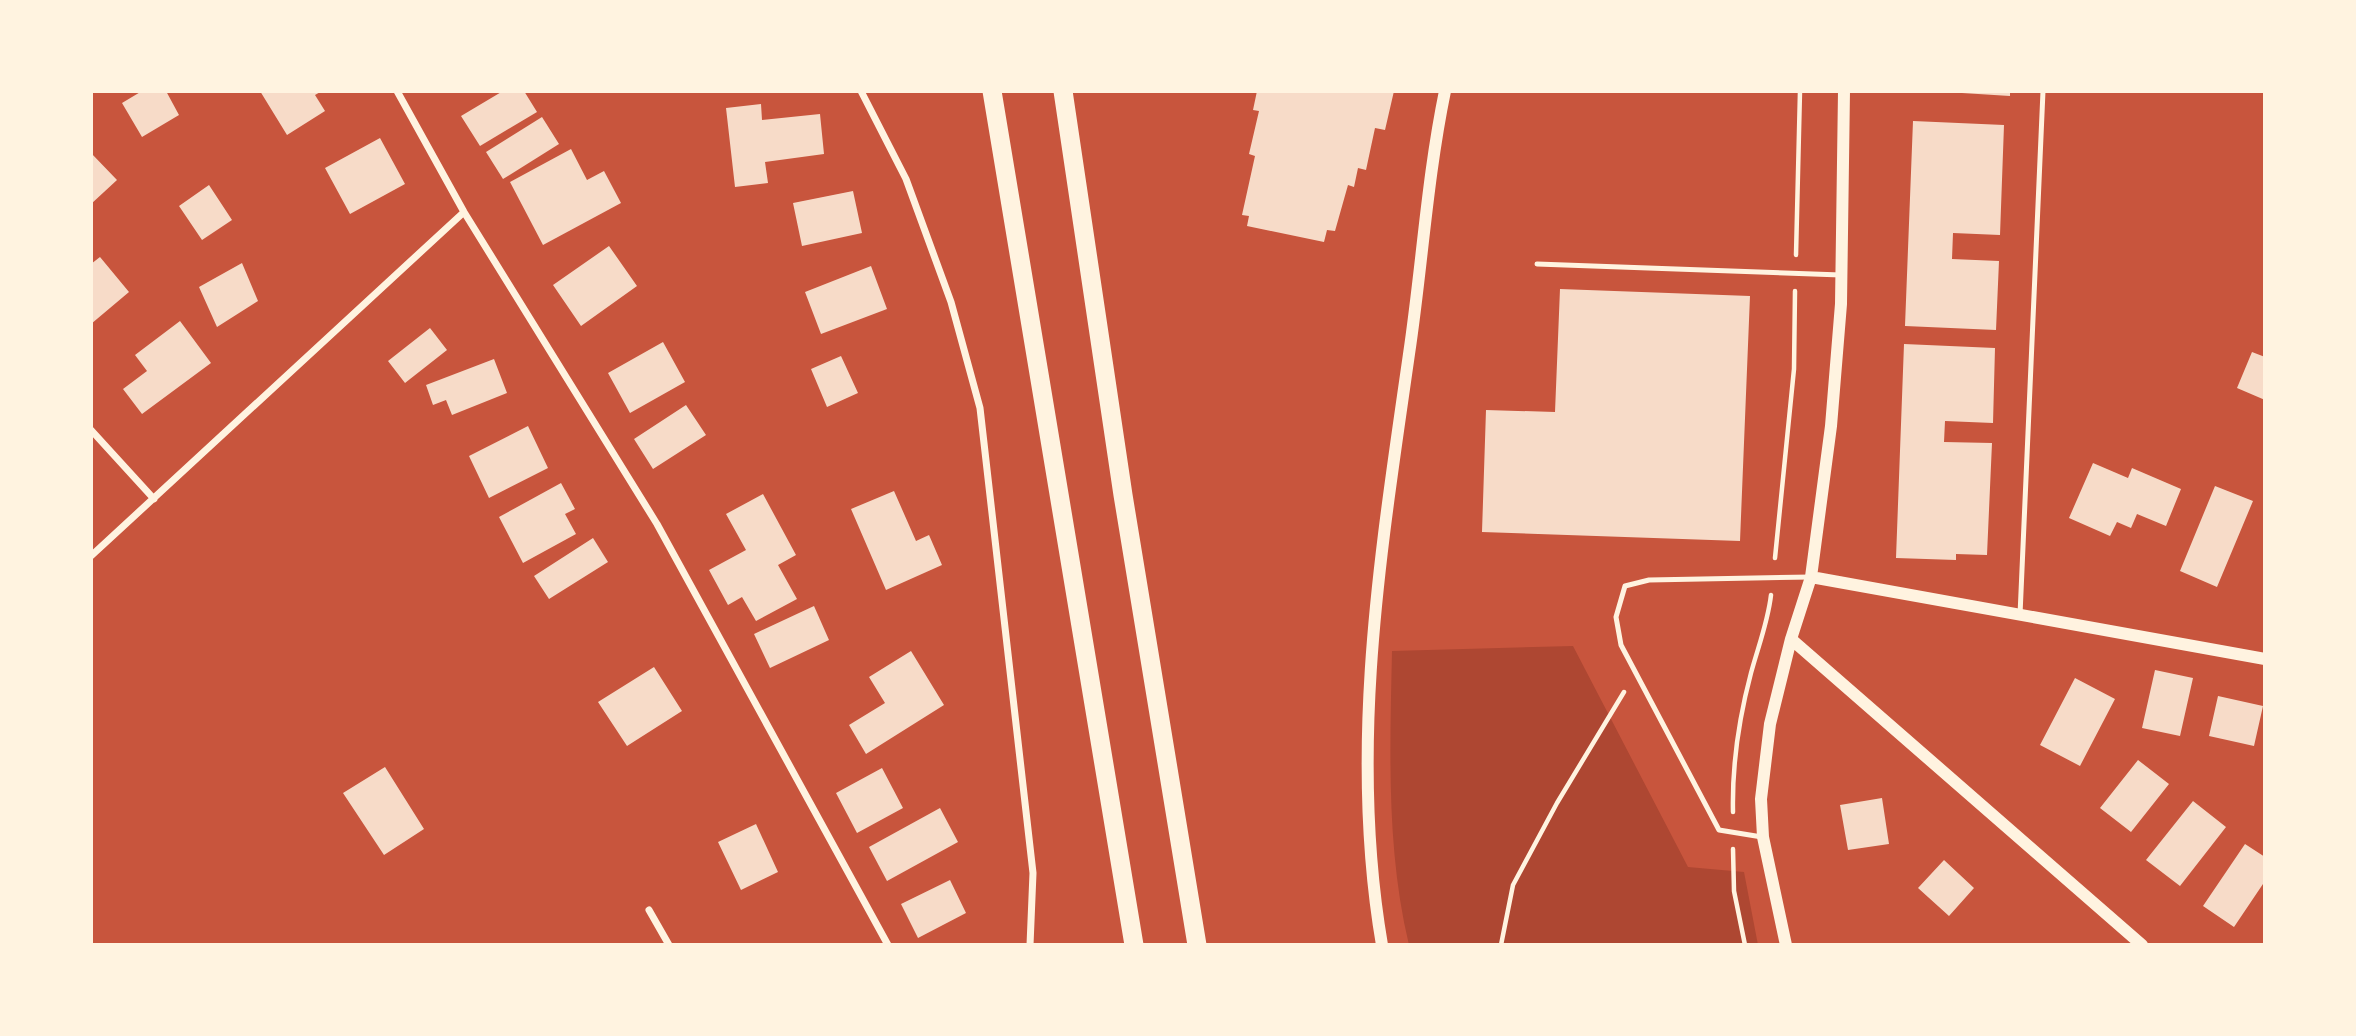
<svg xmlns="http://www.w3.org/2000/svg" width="2356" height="1036" font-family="Manrope,sans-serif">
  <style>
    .green { fill: #ae4732 }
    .building { fill: #f7dbc8 }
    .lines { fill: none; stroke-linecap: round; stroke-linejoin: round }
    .path { stroke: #fff3e0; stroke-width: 4.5 }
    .service { stroke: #fff3e0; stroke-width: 5 }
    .minor { stroke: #fff3e0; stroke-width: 7 }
    .tertiary { stroke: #fff3e0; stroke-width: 12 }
    .trunk { stroke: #fff3e0; stroke-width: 19 }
  </style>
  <rect width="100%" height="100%" fill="#c8553d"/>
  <path class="green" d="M 1573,646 L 1688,867 L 1744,872 L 1758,945 L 1409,945 C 1386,849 1390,749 1392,651 Z"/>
  <path class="building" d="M 142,91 L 166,91 L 179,115 L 142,137 L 122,103 Z
    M 260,91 L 322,91 L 315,95 L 325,111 L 287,135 Z
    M 503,91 L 524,91 L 537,112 L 480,146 L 461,116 Z
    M 1257,91 L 1394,91 L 1385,130 L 1375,128 L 1366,170 L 1358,168 L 1354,187 L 1348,185 L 1335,231 L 1327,230 L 1324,242 L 1247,226 L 1249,216 L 1242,215 L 1255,156 L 1249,154 L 1259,111 L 1253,110 Z
    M 1930,91 L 2010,91 L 2010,96 Z
    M 761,104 L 762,120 L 820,114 L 824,154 L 765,162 L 768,183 L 735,187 L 726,108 Z
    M 542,117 L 559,144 L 503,179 L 486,152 Z
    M 1913,121 L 2004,125 L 2000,235 L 1953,233 L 1952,259 L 1999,261 L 1996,330 L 1905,326 Z
    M 380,138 L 405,184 L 350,214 L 325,168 Z
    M 571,149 L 587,180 L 604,171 L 621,203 L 543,245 L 510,182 Z
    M 91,153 L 117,180 L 91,204 Z
    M 209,185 L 232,220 L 202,240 L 179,206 Z
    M 853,191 L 862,233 L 802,246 L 793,203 Z
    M 609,246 L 637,286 L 581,326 L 553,285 Z
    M 100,257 L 129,292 L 91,324 L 91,264 Z
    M 242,263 L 258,301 L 217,327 L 199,287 Z
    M 871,266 L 887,309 L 821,334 L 805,292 Z
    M 1560,289 L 1750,296 L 1740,541 L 1482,532 L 1486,410 L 1555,412 Z
    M 180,321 L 211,363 L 142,414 L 123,389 L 147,371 L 135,355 Z
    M 430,328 L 447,350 L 405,383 L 388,361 Z
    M 663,342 L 685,382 L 630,413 L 608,373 Z
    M 1904,344 L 1995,348 L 1993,423 L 1945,421 L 1944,442 L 1992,443 L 1987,555 L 1956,554 L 1956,560 L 1896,558 Z
    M 2252,352 L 2265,357 L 2265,400 L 2237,388 Z
    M 841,356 L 858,393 L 827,407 L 811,369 Z
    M 494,359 L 507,393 L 452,415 L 446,400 L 433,405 L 426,385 Z
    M 686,405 L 706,435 L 653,469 L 634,439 Z
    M 528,426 L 548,468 L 489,498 L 469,456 Z
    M 2093,463 L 2128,478 L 2132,468 L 2181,489 L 2166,526 L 2137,514 L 2131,528 L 2117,522 L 2110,536 L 2069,518 Z
    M 561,483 L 575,509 L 565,514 L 576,534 L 523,563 L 499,517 Z
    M 2215,486 L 2253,501 L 2217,587 L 2180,571 Z
    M 894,491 L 916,541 L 929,535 L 942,565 L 886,590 L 851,509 Z
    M 763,494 L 796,555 L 778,565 L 797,599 L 756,621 L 742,597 L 728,605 L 709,570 L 746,550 L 726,514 Z
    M 593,538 L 608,562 L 549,599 L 534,576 Z
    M 814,606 L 829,640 L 770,668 L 754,634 Z
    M 911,651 L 944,705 L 866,754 L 849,725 L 885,703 L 869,677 Z
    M 654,667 L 682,711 L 627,746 L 598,702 Z
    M 2155,670 L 2193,678 L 2180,736 L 2142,728 Z
    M 2075,678 L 2115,699 L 2080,766 L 2040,745 Z
    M 2218,696 L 2263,706 L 2254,746 L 2209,736 Z
    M 2138,760 L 2169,784 L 2131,832 L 2100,808 Z
    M 385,767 L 424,829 L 384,855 L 343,793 Z
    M 882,768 L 903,808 L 857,833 L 836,793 Z
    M 1882,798 L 1889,844 L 1848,850 L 1840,805 Z
    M 2193,801 L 2226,827 L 2180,886 L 2146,860 Z
    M 940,808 L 958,842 L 887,881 L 869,847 Z
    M 756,824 L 778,872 L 741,890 L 718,842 Z
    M 2245,844 L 2265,857 L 2265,881 L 2234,927 L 2203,906 Z
    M 1944,860 L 1974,888 L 1949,916 L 1918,888 Z
    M 950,880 L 966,913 L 918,938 L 901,904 Z"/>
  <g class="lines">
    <path class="path" d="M 1796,255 L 1800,91
      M 1775,558 L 1794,369 L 1795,291
      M 1733,812 C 1732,766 1739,718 1751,673 C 1758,647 1768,622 1771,595
      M 1733,849 L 1734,891 L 1745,945
      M 1501,945 L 1513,885 L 1557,803 L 1624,692"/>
    <path class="service" d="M 1537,264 L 1841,275
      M 2020,615 L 2043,91
      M 1762,837 L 1719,830 L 1621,645 L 1616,617 L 1625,586 L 1649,580 L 1811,577"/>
    <path class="minor" d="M 397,91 L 464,212 L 657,524 L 888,945
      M 861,91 L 906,179 L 951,302 L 980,408 L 1033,873 L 1030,945
      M 91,430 L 154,499
      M 91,556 L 464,212
      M 649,910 L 669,945"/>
    <path class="tertiary" d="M 1811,577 L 2265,659
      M 1791,639 L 2142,945
      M 1382,945 C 1348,747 1381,551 1409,354 C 1422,267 1427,178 1445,91
      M 1786,945 L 1763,837 L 1761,799 L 1770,724 L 1791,639 L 1811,577 L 1831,426 L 1841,304 L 1844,91"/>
    <path class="trunk" d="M 992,91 L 1134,945
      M 1063,91 L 1123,495 L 1197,945"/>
  </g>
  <rect width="2356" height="1036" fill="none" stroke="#fff3e0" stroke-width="186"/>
</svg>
